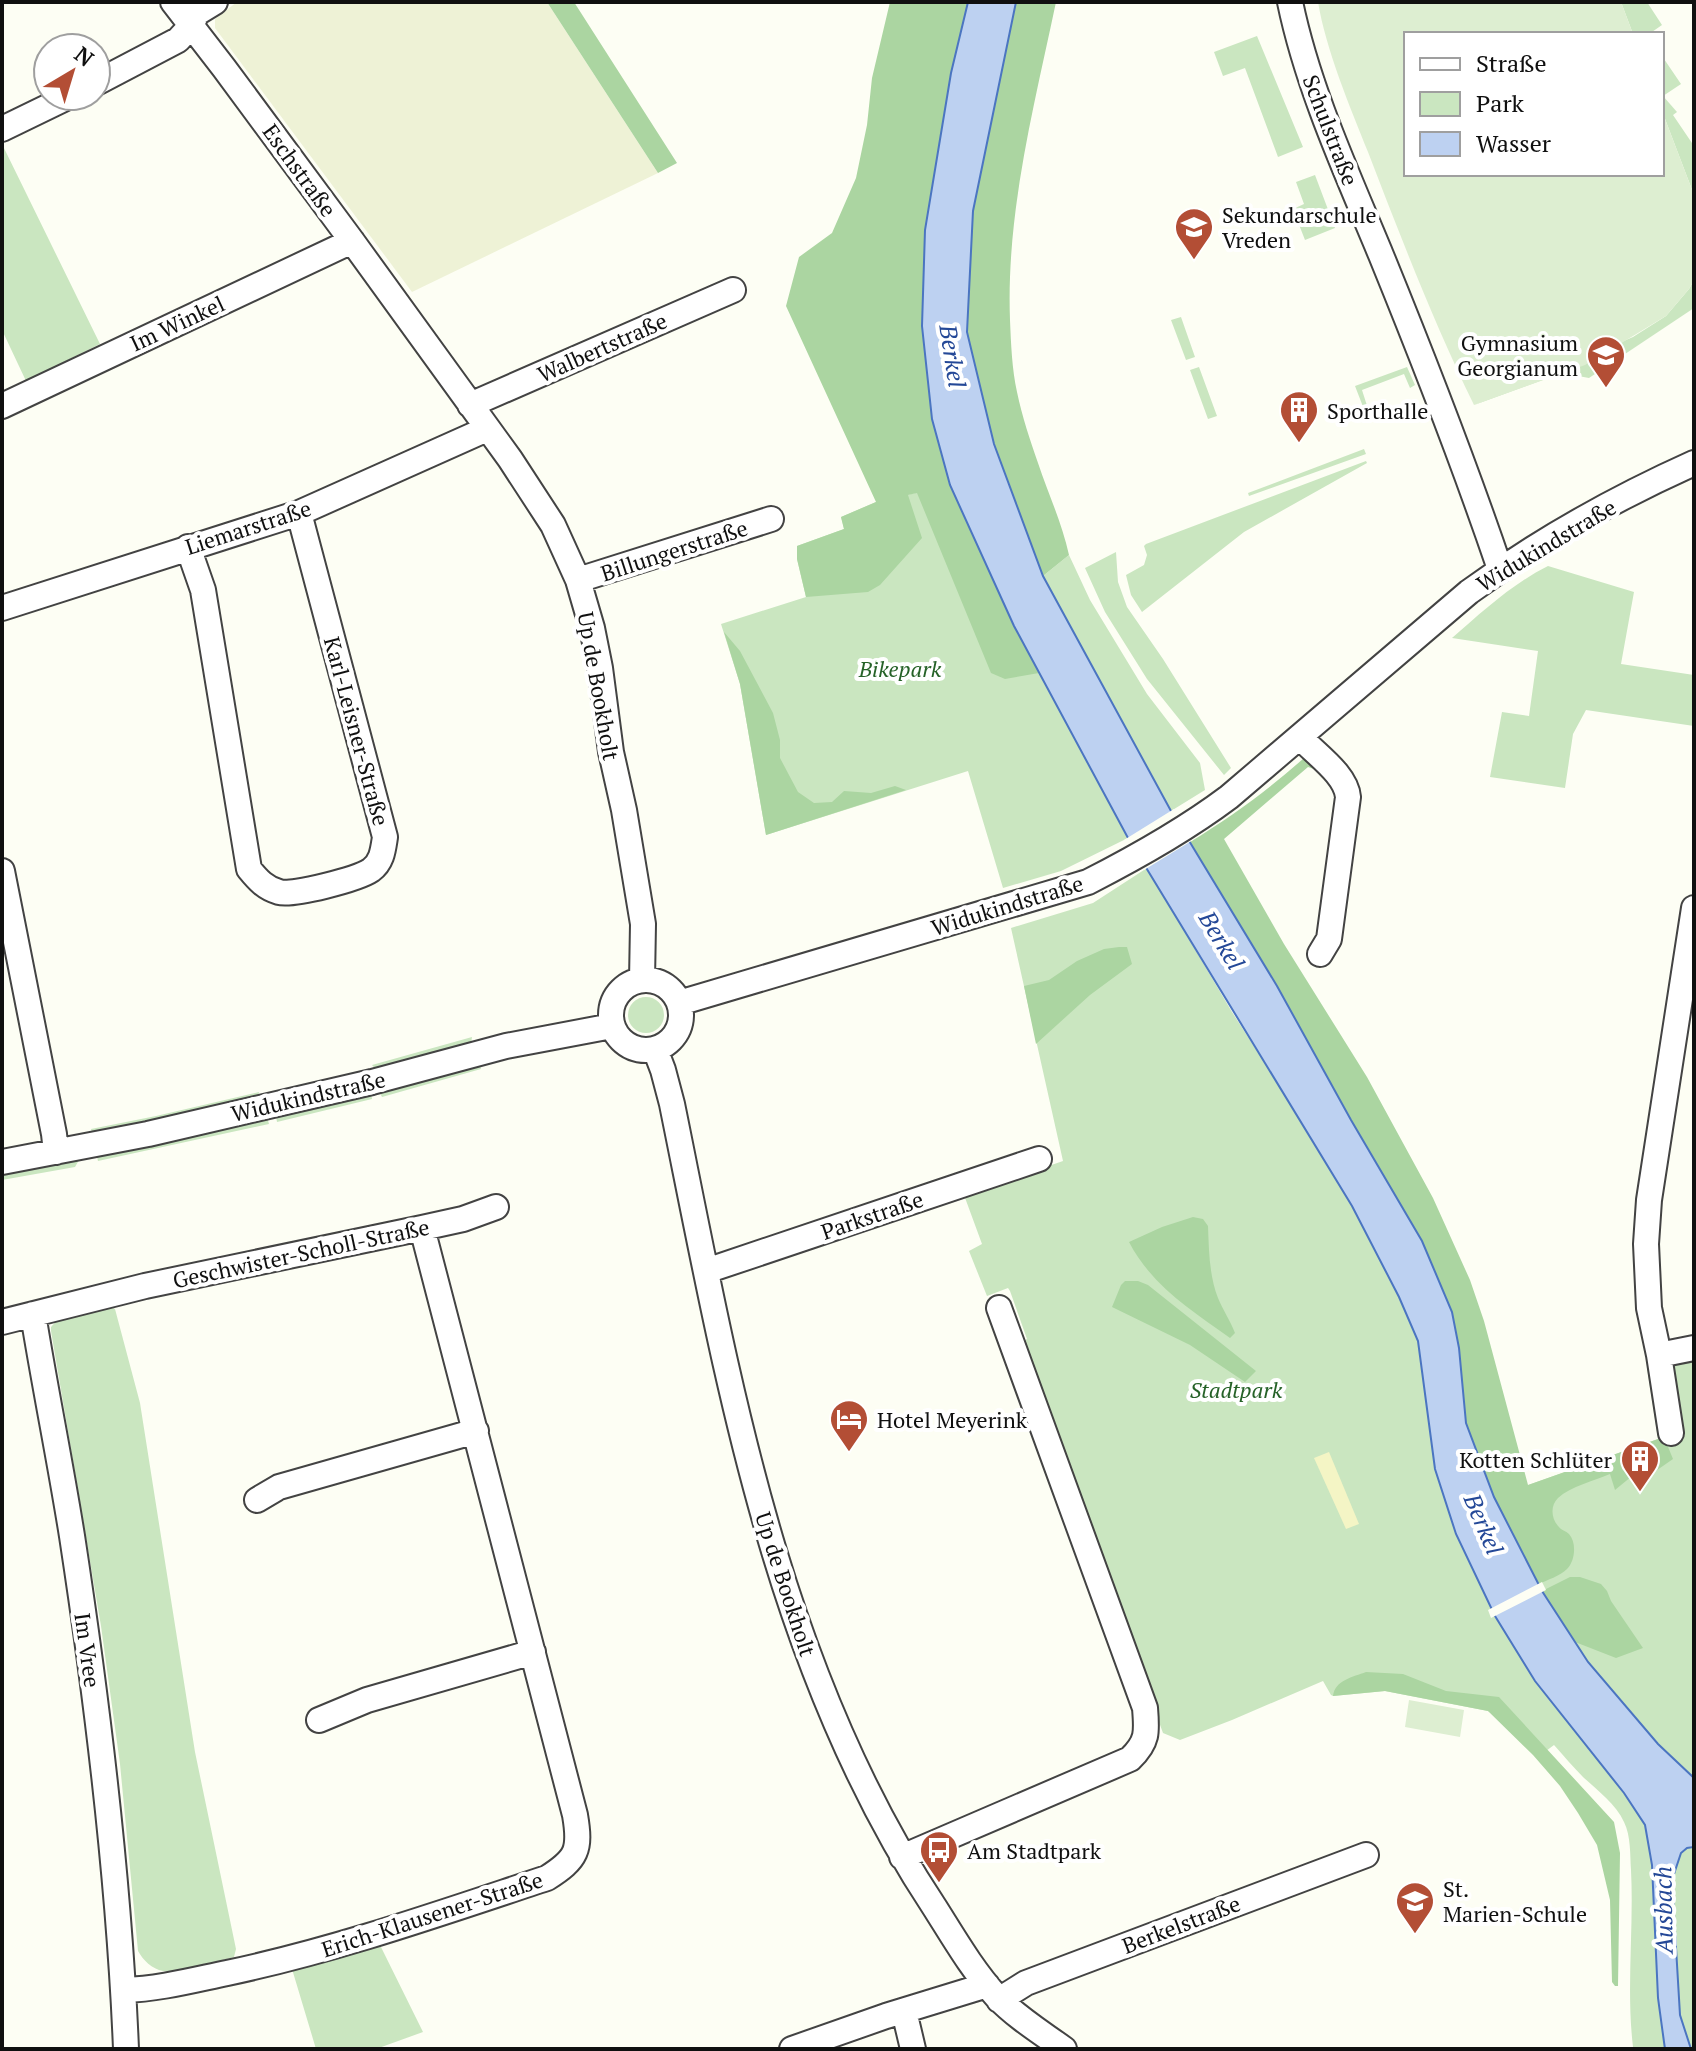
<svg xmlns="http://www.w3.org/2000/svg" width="1696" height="2051" font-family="'PT Serif',serif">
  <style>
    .farmland { fill: #eef2d6 }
    .green { fill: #cae6c0 }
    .forest { fill: #abd5a1 }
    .sand { fill: #f4f5c5 }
    .pitch { fill: #ddeed1 }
    .water { fill: #bdd1f1; stroke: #4b75c1; stroke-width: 2 }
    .pier { fill: #fdfef4 }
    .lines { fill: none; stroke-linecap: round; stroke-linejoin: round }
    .minor-casing { stroke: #434343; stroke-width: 28 }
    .minor { stroke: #fff; stroke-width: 24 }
    .labels { text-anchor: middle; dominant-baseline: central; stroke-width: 8; stroke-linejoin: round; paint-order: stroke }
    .street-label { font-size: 22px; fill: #101010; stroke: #fff }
    .poi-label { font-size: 22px; fill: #101010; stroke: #fff; text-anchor: start }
    .park-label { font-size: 22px; font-style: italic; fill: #266228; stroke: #fff }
    .water-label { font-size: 24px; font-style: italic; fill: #244897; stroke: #fff }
  </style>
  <rect width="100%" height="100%" fill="#fdfef4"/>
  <path class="farmland" d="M 237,2 L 547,2 L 658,173 L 412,292 L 215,28 L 215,19 Z"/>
  <path class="green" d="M 1621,2 L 1647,2 L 1662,25 L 1649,34 L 1633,34 Z
    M 1257,36 L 1303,147 L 1278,157 L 1245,68 L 1223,76 L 1214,52 Z
    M 1662,56 L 1681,84 L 1663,96 L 1677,112 L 1673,115 L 1694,146 L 1694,195 L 1662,111 Z
    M 2,144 L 100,344 L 26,381 L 2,330 Z
    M 1315,175 L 1335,228 L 1305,240 L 1296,217 L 1294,218 L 1291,210 L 1304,204 L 1296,182 Z
    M 1694,280 L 1694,308 L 1589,378 L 1562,373 L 1474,405 L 1633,337 L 1666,316 L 1689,289 Z
    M 1181,317 L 1195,357 L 1186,360 L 1171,320 Z
    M 1199,367 L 1217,416 L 1208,419 L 1190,370 Z
    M 1407,367 L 1415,385 L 1410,388 L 1404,374 L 1362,390 L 1370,415 L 1367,417 L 1355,386 Z
    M 1364,449 L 1366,454 L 1249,496 L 1248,493 Z
    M 1366,461 L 1367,463 L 1244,532 L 1142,612 L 1131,595 L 1126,575 L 1144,565 L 1147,555 L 1144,546 L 1146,544 Z
    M 950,485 L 1014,626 L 1128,838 L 1061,871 L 1003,888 L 968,771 L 766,835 L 740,684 L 721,624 L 806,597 L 797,559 L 797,546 L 844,529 L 841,517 L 876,502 Z
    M 1116,552 L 1118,582 L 1127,607 L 1163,659 L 1231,768 L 1224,775 L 1147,679 L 1105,612 L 1085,568 Z
    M 1069,555 L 1090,600 L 1147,694 L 1200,763 L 1205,790 L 1171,811 L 1043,576 Z
    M 1548,566 L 1634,592 L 1621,664 L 1694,675 L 1694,726 L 1586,710 L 1573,734 L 1565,788 L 1490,777 L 1502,712 L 1529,716 L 1538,651 L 1452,638 C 1482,612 1512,584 1548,566 Z
    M 1147,868 L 1232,1012 L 1287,1098 L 1352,1206 L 1399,1297 L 1418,1341 L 1435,1469 L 1494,1497 L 1658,1439 L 1647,1368 L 1694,1358 L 1694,1778 L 1658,1744 L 1624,1793 L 1645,1825 L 1652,1865 L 1658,1998 L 1665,2049 L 1634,2049 L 1633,2047 C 1626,1988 1634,1929 1631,1870 C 1630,1855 1631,1836 1624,1822 C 1616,1804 1597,1790 1583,1777 C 1573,1767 1564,1756 1554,1745 L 1546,1751 L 1488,1711 L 1385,1691 L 1333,1696 L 1331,1695 L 1323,1681 L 1232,1720 L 1180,1740 L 1163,1733 L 1021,1343 L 1027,1339 L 1010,1291 L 1008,1288 L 987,1296 L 969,1251 L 982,1244 L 964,1195 L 1063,1161 L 1011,928 L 1093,903 Z
    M628 1015a18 18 0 1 1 36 0a18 18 0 1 1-36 0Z
    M 472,1037 L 471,1044 L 377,1071 L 372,1065 Z
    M 479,1062 L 481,1069 L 382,1097 L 379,1091 Z
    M 259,1092 L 258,1098 L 93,1137 L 91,1129 L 156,1116 Z
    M 371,1093 L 372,1099 L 277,1122 L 276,1116 Z
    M 267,1117 L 269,1124 L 98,1161 L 96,1153 Z
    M 82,1155 L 75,1167 L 2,1180 L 2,1173 Z
    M 110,1306 L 115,1309 L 140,1403 L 195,1752 L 236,1949 L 234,1957 C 214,1962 183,1974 163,1971 C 152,1969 143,1960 138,1951 L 120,1764 L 101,1626 L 51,1331 L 51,1327 L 60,1317 Z
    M 1694,1847 L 1694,2049 L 1691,2049 L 1680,2015 L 1672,1880 L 1681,1853 L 1687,1848 Z
    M 379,1943 L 423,2032 L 376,2049 L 316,2049 L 292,1969 Z"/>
  <path class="forest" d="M 547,2 L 574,2 L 677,163 L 658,173 Z
    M 890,2 L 968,2 L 951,73 L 925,230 L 932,419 L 950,485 L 1014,626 L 1039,673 L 1005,679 L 991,673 L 917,493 L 908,495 L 922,538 L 880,585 L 868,592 L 806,597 L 797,559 L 797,546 L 844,529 L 841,517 L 876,502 L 786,306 L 799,257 L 832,233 L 856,178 L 867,125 L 872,78 Z
    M 1016,2 L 1056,2 C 1034,107 1006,212 1010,320 C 1011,344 1012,369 1017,392 C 1022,416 1030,440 1038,463 C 1048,493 1062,523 1069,555 L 1043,576 L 994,444 L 967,332 L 973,211 Z
    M 724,632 L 740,651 L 773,713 L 780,740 L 780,758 L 798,792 L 814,803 L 832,802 L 844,791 L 871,793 L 895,786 L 906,790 L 766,835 L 740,684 Z
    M 1304,758 L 1323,772 L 1308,767 L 1224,839 L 1284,944 L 1367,1077 L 1433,1198 L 1470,1280 L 1484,1321 L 1528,1485 L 1658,1439 L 1666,1442 L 1673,1459 L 1650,1475 L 1643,1467 L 1615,1490 L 1610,1474 C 1594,1481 1571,1486 1558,1498 C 1550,1506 1551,1519 1559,1527 C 1561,1530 1566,1531 1569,1534 C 1577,1543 1575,1561 1567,1569 C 1560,1576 1547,1580 1539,1584 L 1494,1497 L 1466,1423 L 1459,1348 L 1452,1312 L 1422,1241 L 1351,1120 L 1277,986 L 1190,842 C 1231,817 1268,790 1304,758 Z
    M 1119,947 L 1127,947 L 1132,964 L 1090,995 L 1036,1044 L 1024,986 L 1049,980 L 1077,961 L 1104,949 Z
    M 1193,1217 L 1203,1219 L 1208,1226 C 1209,1250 1209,1275 1218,1298 C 1223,1310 1230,1320 1235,1333 L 1230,1338 C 1191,1310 1152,1286 1129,1242 L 1162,1227 Z
    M 1125,1281 L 1138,1281 L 1148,1285 L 1256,1371 L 1245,1382 L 1190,1345 L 1112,1307 L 1121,1285 Z
    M 1570,1577 L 1580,1577 L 1601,1584 L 1607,1591 L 1611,1601 L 1643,1648 L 1616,1658 L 1575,1642 L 1542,1591 Z
    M 1366,1672 L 1403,1674 L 1446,1691 L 1499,1697 L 1614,1822 L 1620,1853 L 1618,1986 L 1615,1986 L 1612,1982 L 1610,1900 L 1597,1845 L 1578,1813 L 1560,1786 L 1533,1755 L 1488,1711 L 1385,1691 L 1333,1696 C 1335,1680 1353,1677 1366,1672 Z"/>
  <path class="sand" d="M 1329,1452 L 1359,1524 L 1346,1529 L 1314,1458 Z"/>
  <path class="pitch" d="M 1318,2 L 1621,2 L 1633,34 L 1406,34 L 1406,174 L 1662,174 L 1662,111 L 1694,195 L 1694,280 L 1689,289 L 1666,316 L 1585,365 L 1474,405 C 1434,323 1401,238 1368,152 C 1350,107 1326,50 1318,2 Z
    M 1409,1700 L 1464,1710 L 1460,1737 L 1405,1727 Z"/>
  <path class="water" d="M 968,2 L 1016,2 L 973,211 L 967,332 L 994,444 L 1043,576 L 1171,811 L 1277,986 L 1351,1120 L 1422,1241 L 1452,1312 L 1459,1348 L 1466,1423 L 1494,1497 L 1542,1591 L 1588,1662 L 1658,1744 L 1694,1778 L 1694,1847 L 1687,1848 L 1681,1853 L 1672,1880 L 1680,2015 L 1691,2049 L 1665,2049 L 1664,2042 L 1658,1998 L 1652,1865 L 1645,1825 L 1624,1793 L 1535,1681 L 1495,1616 L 1456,1534 L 1435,1469 L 1418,1341 L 1399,1297 L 1352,1206 L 1128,838 L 1014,626 L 950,485 L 932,419 L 922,326 L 925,230 L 951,73 Z"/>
  <path class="pier" d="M 1174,809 L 1193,840 L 1144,870 L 1124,840 Z
    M 1542,1582 L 1546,1590 L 1491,1618 L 1488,1610 Z"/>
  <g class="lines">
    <g class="minor-casing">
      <path id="minor" d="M 173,2 L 224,68 L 352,241 L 510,459 L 553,525 L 578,580 L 592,628 L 600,668 L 611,752 L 624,810 L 643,924 L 642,980
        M 1290,2 C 1308,89 1347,173 1381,255 C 1423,358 1464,463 1500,569
        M 96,83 L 178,40 L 191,26 L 197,13 L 215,2
        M 2,129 L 70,96
        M 470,405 L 733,290
        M 2,406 L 352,241
        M 188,547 L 203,590 L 249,869 C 258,880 265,888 279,892 C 293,896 358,879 371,870 C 382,862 383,850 385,837 L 299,513
        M 578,580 L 771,519
        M 2,608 L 299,513 L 487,429
        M 1300,737 C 1315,754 1346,774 1348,797 L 1329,939 L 1320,954
        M 2,871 L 54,1134 L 56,1152
        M611 1015a35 35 0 1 1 70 0a35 35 0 1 1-70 0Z
        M 679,1003 L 1088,882 C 1137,857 1185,830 1229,797 L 1469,592 C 1539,541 1616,498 1694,463
        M 655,1049 L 663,1070 L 672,1104 C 728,1380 776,1669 935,1908 C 954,1938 973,1971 997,1997 C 1016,2017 1042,2033 1064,2049
        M 2,1162 L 148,1134 L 372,1082 L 506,1046 L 612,1026
        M 706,1271 L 1039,1159
        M 33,1314 C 45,1388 60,1461 72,1536 C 98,1706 119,1877 126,2049
        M 2,1322 L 145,1286 L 422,1228 L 463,1219 L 496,1207
        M 1659,1355 L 1694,1348
        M 1671,1433 L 1659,1355 L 1649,1308 L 1646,1244 L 1649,1200 L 1694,908
        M 257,1500 L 279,1487 L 476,1431
        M 319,1720 L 367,1700 L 533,1652
        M 902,1857 L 1130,1759 C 1148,1742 1147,1732 1145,1708 L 999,1308
        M 124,1990 C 159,1989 193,1980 227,1973 C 336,1950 441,1913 547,1878 C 577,1859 581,1850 575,1815 L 422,1228
        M 999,2000 L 1026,1983 L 1366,1855
        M 904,2011 L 913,2049
        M 792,2049 L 886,2016 L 987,1985"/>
    </g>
    <use href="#minor" class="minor"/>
  </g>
  <defs>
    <g id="school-pin" transform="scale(2)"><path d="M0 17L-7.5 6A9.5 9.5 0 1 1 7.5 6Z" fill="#b34e35" stroke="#fff"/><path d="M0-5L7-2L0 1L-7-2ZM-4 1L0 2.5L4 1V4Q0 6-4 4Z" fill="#fff"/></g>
    <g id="building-pin" transform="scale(2)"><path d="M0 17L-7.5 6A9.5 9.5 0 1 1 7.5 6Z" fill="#b34e35" stroke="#fff"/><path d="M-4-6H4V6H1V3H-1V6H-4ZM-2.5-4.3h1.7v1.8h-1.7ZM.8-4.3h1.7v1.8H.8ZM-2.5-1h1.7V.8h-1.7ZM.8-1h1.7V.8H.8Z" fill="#fff"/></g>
    <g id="hotel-pin" transform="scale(2)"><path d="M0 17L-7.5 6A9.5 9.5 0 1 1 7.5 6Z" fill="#b34e35" stroke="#fff"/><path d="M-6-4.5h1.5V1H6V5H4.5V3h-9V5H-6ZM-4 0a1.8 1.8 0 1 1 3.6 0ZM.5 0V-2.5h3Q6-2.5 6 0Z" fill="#fff"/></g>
    <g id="bus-pin" transform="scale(2)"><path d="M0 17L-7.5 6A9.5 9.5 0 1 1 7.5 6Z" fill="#b34e35" stroke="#fff"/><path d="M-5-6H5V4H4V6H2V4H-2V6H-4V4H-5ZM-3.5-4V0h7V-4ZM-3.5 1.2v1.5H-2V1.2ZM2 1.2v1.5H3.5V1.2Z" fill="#fff"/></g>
  </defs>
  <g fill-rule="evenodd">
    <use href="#school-pin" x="1194" y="227"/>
    <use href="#school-pin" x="1606" y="355"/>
    <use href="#building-pin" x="1299" y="410"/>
    <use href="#hotel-pin" x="849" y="1419"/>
    <use href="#building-pin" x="1640" y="1459"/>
    <use href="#bus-pin" x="939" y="1850"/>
    <use href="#school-pin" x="1415" y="1901"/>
  </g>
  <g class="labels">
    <g class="street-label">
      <text transform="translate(1331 130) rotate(69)">Schulstraße</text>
      <text transform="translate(300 170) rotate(54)">Eschstraße</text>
      <text transform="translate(177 323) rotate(-25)">Im Winkel</text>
      <text transform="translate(602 347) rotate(-24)">Walbertstraße</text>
      <text transform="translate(248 527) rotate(-18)">Liemarstraße</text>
      <text transform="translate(1546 545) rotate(-31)">Widukindstraße</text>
      <text transform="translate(674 550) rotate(-18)">Billungerstraße</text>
      <text transform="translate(599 686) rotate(80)">Up de Bookholt</text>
      <text transform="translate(357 731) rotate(75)">Karl-Leisner-Straße</text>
      <text transform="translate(1007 905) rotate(-17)">Widukindstraße</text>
      <text transform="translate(308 1096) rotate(-13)">Widukindstraße</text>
      <text transform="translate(872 1215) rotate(-19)">Parkstraße</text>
      <text transform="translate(301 1253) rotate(-12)">Geschwister-Scholl-Straße</text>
      <text transform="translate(786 1584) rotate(72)">Up de Bookholt</text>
      <text transform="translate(88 1650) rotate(82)">Im Vree</text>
      <text transform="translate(432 1914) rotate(-18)">Erich-Klausener-Straße</text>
      <text transform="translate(1181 1924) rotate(-21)">Berkelstraße</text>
    </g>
    <g class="poi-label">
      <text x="1222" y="214">Sekundarschule<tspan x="1222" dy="25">Vreden</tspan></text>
      <text x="1578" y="342" text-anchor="end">Gymnasium<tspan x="1578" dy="25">Georgianum</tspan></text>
      <text x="1327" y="410">Sporthalle</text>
      <text x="877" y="1419">Hotel Meyerink</text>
      <text x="1612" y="1459" text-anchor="end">Kotten Schlüter</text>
      <text x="967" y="1850">Am Stadtpark</text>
      <text x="1443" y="1888">St.<tspan x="1443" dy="25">Marien-Schule</tspan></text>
    </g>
    <g class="park-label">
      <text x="900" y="668">Bikepark</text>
      <text x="1236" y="1389">Stadtpark</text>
    </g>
    <g class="water-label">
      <text transform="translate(953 356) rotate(81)">Berkel</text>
      <text transform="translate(1222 940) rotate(59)">Berkel</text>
      <text transform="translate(1484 1524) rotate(67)">Berkel</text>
      <text transform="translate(1663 1910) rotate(-91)">Ausbach</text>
    </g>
  </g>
  <rect width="1696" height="2051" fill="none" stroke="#101010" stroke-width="8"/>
  <rect x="1404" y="32" width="260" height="144" fill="#ffffff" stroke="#9f9f9f" stroke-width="2"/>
  <rect x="1420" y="58" width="40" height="12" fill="#ffffff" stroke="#9f9f9f" stroke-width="2"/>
  <text x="1476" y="72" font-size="24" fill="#101010">Straße</text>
  <rect x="1420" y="92" width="40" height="24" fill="#cae6c0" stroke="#9f9f9f" stroke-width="2"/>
  <text x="1476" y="112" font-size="24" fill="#101010">Park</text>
  <rect x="1420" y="132" width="40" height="24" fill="#bdd1f1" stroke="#9f9f9f" stroke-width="2"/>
  <text x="1476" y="152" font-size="24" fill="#101010">Wasser</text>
  <g transform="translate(72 72) rotate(38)"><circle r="38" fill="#ffffff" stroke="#9f9f9f" stroke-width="2"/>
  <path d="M0-6L14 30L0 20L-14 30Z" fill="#b34e35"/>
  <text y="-12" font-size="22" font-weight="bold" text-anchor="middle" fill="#101010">N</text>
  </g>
</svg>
